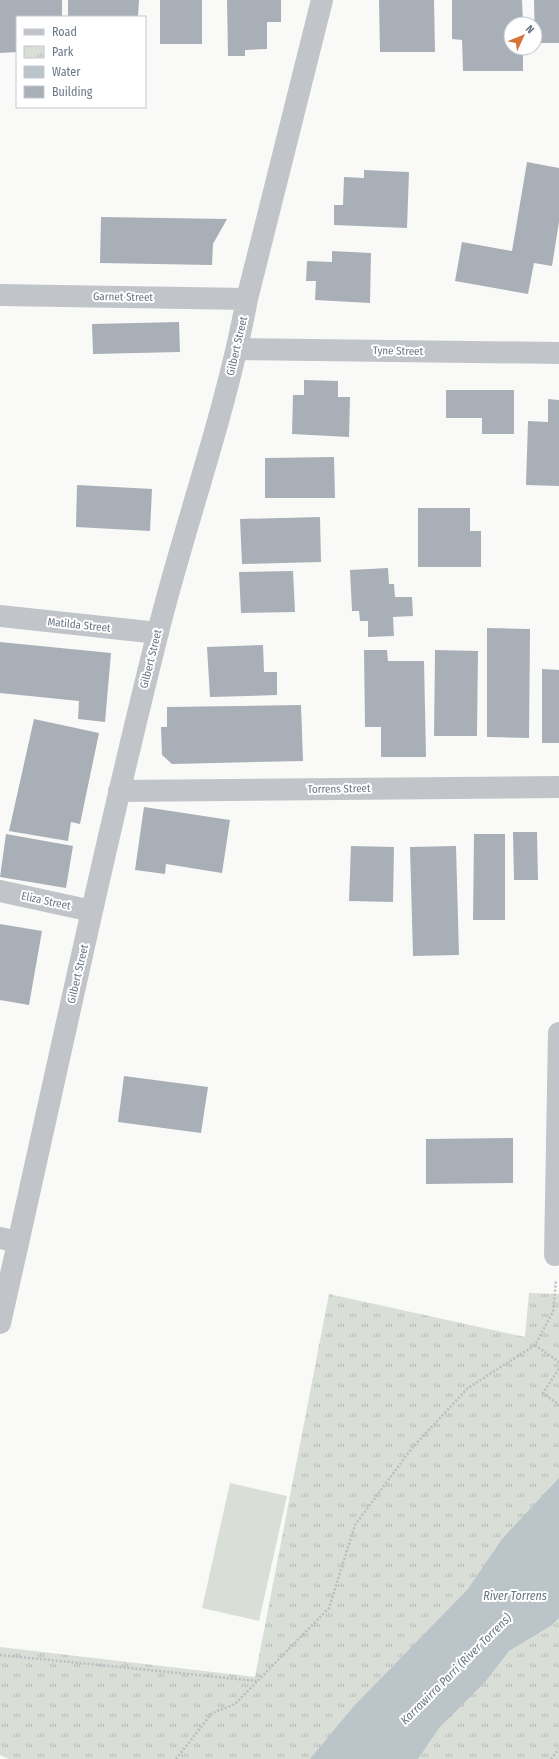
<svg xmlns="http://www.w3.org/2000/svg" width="559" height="1759" font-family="'Fira Sans Condensed',sans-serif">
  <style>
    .green { fill: #d9ded7 }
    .park { fill: url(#park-tufts) }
    .water { fill: #bbc4c9 }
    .building { fill: #a9afb7 }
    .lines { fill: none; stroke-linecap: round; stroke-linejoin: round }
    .path { stroke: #bcbec1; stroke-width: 2.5; stroke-dasharray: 2 2; stroke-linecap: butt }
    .minor { stroke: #c1c5c9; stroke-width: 22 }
    .labels { text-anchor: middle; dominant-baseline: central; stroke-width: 4; stroke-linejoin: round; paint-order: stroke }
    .street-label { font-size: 11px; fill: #6b7787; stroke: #fff }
    .water-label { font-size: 12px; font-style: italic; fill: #677781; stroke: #fff }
  </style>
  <defs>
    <pattern id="park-tufts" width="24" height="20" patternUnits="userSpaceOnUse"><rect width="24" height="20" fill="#d9ded7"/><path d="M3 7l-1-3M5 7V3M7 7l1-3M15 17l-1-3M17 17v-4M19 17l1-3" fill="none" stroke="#b4b9b4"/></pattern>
  </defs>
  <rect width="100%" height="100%" fill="#f9faf8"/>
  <path class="green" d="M 230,1483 L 287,1496 L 259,1621 L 202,1608 Z"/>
  <path class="park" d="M 529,1293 L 559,1294 L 559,1759 L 9,1759 L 0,1755 L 0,1647 L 255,1677 L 329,1294 L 525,1337 Z"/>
  <path class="water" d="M 559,1478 L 559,1618 L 552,1625 L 509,1651 L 485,1682 L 439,1728 L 418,1759 L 310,1759 L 354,1706 L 468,1589 L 502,1539 Z"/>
  <path class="building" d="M 0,0 L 62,0 L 62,17 L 17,17 L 17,52 L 0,53 Z
    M 68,0 L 139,0 L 138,17 L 68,17 Z
    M 160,0 L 202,0 L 202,44 L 160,44 Z
    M 227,0 L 281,0 L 281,22 L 267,22 L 267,49 L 245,50 L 245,56 L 228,56 Z
    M 379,0 L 434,0 L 435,52 L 380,52 Z
    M 452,0 L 522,0 L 523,24 L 511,24 L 511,48 L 523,48 L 523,71 L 463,71 L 462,40 L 452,39 Z
    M 534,0 L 559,0 L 559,43 L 535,43 Z
    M 527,162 L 559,168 L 559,222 L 552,266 L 534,263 L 528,294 L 455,281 L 462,242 L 512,251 Z
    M 364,170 L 409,172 L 407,228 L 334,225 L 334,205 L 343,205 L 344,177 L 364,178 Z
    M 101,217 L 227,219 L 213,244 L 212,265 L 100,263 Z
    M 332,251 L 371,253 L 370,303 L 315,300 L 316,281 L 306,281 L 307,261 L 332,262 Z
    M 179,322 L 180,352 L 93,354 L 92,324 Z
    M 304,380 L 338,381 L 338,397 L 350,397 L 349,437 L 292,434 L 293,395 L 304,395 Z
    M 446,390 L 514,390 L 514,434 L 482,434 L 482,418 L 446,418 Z
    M 548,399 L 559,400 L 559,486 L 526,485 L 528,421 L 548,422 Z
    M 334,457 L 335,498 L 265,498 L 265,458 Z
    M 77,485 L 152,489 L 150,531 L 76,527 Z
    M 418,508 L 470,508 L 470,531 L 481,531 L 481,567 L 418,567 Z
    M 320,517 L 321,562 L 242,564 L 240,519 Z
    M 388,568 L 389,584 L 394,584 L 395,597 L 412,597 L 413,616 L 393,617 L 394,636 L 368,637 L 368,621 L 360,621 L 359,611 L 352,611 L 350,570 Z
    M 293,571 L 295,612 L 241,613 L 239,572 Z
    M 487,628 L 530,629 L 529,738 L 487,737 Z
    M 0,642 L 111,653 L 105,722 L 78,719 L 79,701 L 0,693 Z
    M 263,645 L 264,672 L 277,672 L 277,695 L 210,697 L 207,647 Z
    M 364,650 L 387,650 L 388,661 L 424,661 L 426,757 L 381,757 L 381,727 L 365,727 Z
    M 435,650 L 478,651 L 477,736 L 434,736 Z
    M 542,669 L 559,670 L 559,743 L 542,743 Z
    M 301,705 L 303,761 L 172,764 L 162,755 L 161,727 L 167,727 L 167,707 Z
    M 34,719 L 99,733 L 80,824 L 71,822 L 68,841 L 9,831 Z
    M 144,807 L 230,820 L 222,873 L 166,864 L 165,874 L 135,870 Z
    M 513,832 L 537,832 L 538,880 L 514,880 Z
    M 6,834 L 73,846 L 66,888 L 0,877 Z
    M 474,834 L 505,834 L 505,920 L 473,920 Z
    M 351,846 L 394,847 L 393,902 L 349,901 Z
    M 456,846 L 459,955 L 413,956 L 410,847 Z
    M 0,924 L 42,931 L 29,1005 L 0,1000 Z
    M 124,1076 L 208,1087 L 201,1133 L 118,1122 Z
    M 513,1138 L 513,1183 L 426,1184 L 426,1139 Z"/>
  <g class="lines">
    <path class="path" d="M 535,1345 L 559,1362
      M 559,1369 L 543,1393 L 559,1405
      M 0,1655 L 257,1681
      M 176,1759 L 212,1713 L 235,1704 L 329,1608 L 355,1525 L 412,1448 L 468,1388 L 535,1345 L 553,1312 L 556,1280
      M 551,1759 L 559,1749"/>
    <path class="minor" d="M 0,295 L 247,299
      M 238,349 L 559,353
      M 0,616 L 158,633
      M 119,791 L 559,787
      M 0,891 L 92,911
      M 0,1238 L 18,1242
      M 555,1255 L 559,1033
      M 0,1323 C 52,1094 100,864 157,636 C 185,523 226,413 247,299 L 322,0"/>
  </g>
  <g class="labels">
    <g class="street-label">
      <text transform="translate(123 297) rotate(1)">Garnet Street</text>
      <text transform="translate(237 346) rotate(-77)">Gilbert Street</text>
      <text transform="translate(398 351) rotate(1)">Tyne Street</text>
      <text transform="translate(79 625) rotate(6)">Matilda Street</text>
      <text transform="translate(151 659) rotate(-76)">Gilbert Street</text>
      <text transform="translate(339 789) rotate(-1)">Torrens Street</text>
      <text transform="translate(46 901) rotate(12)">Eliza Street</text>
      <text transform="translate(78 974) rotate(-77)">Gilbert Street</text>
    </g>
    <g class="water-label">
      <text x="515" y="1596">River Torrens</text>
      <text transform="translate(456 1669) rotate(-45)">Karrawirra Parri (River Torrens)</text>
    </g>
  </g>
  <rect x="16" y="16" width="130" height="92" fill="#ffffff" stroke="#c4c9cf"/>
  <rect x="24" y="29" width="20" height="6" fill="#c1c5c9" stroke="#c4c9cf"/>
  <text x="52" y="36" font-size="12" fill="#6b7787">Road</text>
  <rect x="24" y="46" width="20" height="12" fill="url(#park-tufts)" stroke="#c4c9cf"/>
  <text x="52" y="56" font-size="12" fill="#6b7787">Park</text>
  <rect x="24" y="66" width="20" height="12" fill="#bbc4c9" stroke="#c4c9cf"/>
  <text x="52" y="76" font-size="12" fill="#6b7787">Water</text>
  <rect x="24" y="86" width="20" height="12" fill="#a9afb7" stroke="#c4c9cf"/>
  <text x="52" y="96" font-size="12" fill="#6b7787">Building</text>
  <g transform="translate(523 36) rotate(46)"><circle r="19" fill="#ffffff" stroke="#c4c9cf"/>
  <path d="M0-3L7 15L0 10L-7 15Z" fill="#d8743a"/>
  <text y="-6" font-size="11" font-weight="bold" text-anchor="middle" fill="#6b7787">N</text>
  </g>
</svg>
